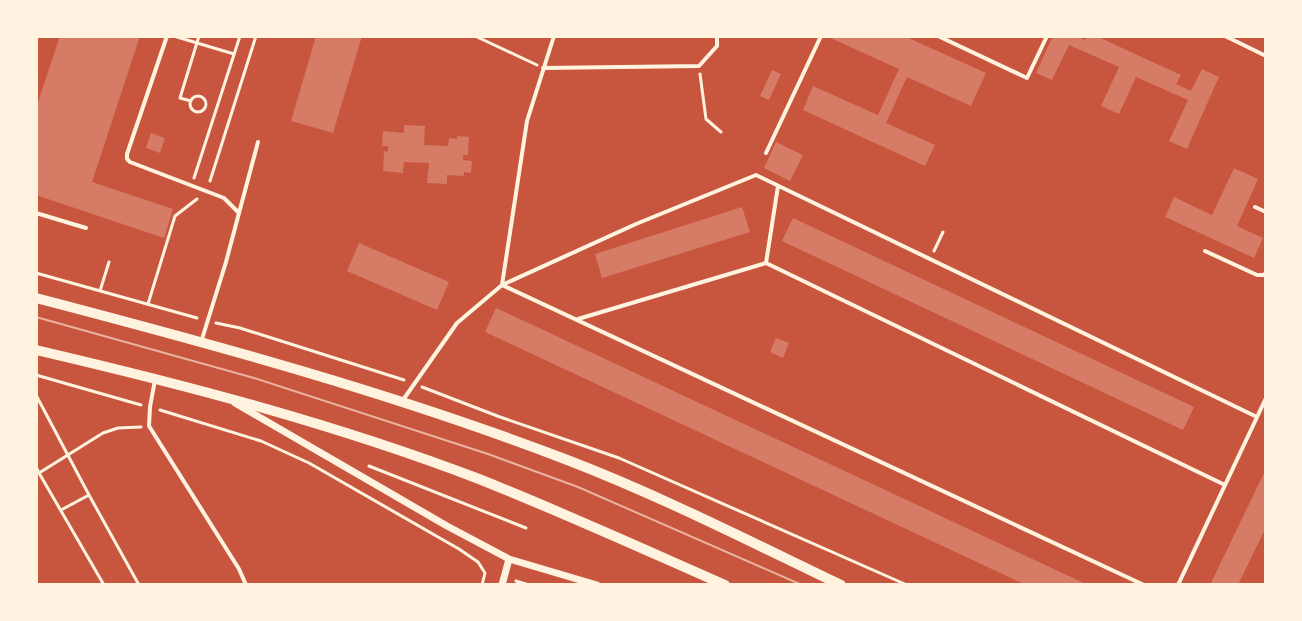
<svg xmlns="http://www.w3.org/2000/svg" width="1302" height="621" font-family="Inter,sans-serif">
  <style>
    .building { fill: #d67c66 }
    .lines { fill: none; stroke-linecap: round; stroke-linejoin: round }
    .path { stroke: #fff3e0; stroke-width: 3 }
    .service { stroke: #fff3e0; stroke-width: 4 }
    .minor { stroke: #fff3e0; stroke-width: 7 }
    .secondary { stroke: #fff3e0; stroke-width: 10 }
    .tram { stroke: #e9b49f; stroke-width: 2 }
  </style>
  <rect width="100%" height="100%" fill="#c8553d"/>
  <path class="building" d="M 60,36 L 140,36 L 92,182 L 173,209 L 164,238 L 36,195 L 36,108 Z
    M 316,36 L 362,36 L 333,133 L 291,121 Z
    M 826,36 L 904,36 L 986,73 L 971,106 L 907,77 L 886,123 L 935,145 L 925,166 L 803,110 L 813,86 L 878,115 L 899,69 Z
    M 1053,36 L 1076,36 L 1085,40 L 1087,36 L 1096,36 L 1181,75 L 1176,84 L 1191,91 L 1202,69 L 1219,77 L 1187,149 L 1169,141 L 1188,100 L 1136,77 L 1119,114 L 1101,106 L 1119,67 L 1069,45 L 1052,80 L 1036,73 Z
    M 772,70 L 781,74 L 769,100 L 760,96 Z
    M 404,125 L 425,126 L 424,145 L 448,146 L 449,138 L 457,139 L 457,136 L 469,137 L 468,155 L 463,155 L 463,160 L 472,161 L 471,173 L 464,172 L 464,176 L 447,175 L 447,184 L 427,183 L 429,163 L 404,162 L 403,173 L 383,171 L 384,151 L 388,152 L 388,146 L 382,146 L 383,131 L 404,133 Z
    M 151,133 L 165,138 L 160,153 L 146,148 Z
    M 776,142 L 803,155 L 790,181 L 764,168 Z
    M 1234,168 L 1258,179 L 1237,226 L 1263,238 L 1254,258 L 1165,217 L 1174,197 L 1212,215 Z
    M 742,207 L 750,232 L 602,278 L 595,254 Z
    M 793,218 L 1194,407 L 1183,430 L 782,241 Z
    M 359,243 L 449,282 L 437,310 L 347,271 Z
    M 496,308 L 770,436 L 1088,585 L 1026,585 L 485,332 Z
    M 776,338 L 789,343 L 783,358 L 770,352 Z
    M 1266,469 L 1266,527 L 1238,585 L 1210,585 Z"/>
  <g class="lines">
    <path class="path" d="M 475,36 L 537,65
      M 177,37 L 234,54
      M 700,74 L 706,119 L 721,132
      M190 104a8 8 0 1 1 16 0a8 8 0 1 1-16 0Z
      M 191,101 L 180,98 L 199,36
      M 194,178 L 240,36
      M 210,181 L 256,36
      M 934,251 L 943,232
      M 36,273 L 197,318
      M 100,291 L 109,262
      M 148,304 L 175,216 L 197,199
      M 216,323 L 240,328 L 404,380
      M 36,375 L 141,405
      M 422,387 L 500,417 L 619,458 L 907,585
      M 36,395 L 89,495 L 139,585
      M 160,410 L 261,441 L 309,463 L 459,549 L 478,562 L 485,573 L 482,585
      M 369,466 L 526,528
      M 36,467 L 39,473 L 103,433 L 118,428 L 141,427
      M 36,472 L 39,473 L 104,585
      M 61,510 L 89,495
      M 516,581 L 529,585"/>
    <path class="service" d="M 167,36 L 127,154 L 127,159 L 130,162 L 224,198 L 239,213 L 226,262 L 202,339
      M 554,36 L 527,121 L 502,285 L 1144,585
      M 938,36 L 1027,78 L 1047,36
      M 1225,36 L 1266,56
      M 543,68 L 699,66 L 717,46 L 717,36
      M 766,153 L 821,36
      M 1255,207 L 1266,212
      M 36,213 L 86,228
      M 239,213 L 258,142
      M 1205,251 L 1257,275 L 1264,275 L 1266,272
      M 766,263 L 1225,485
      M 578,319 L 766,263 L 778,186
      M 155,380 L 150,407 L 149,426 L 239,569 L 246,585
      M 403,400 L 457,323 L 502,285 L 636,224 L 756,175 L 1257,417
      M 1178,585 L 1266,398"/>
    <path class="minor" d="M 235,403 L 447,526 L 509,559 L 597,585
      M 502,585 L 509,559"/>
    <path class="secondary" d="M 36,298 C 216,345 396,394 570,461 C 663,497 751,542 841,585
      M 36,350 C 186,385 335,424 479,479 C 562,512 643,549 725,585"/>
    <path class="tram" d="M 36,317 L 254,378 L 488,454 L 578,487 L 802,585"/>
  </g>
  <rect width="1302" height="621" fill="none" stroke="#fff3e0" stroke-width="76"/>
</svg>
